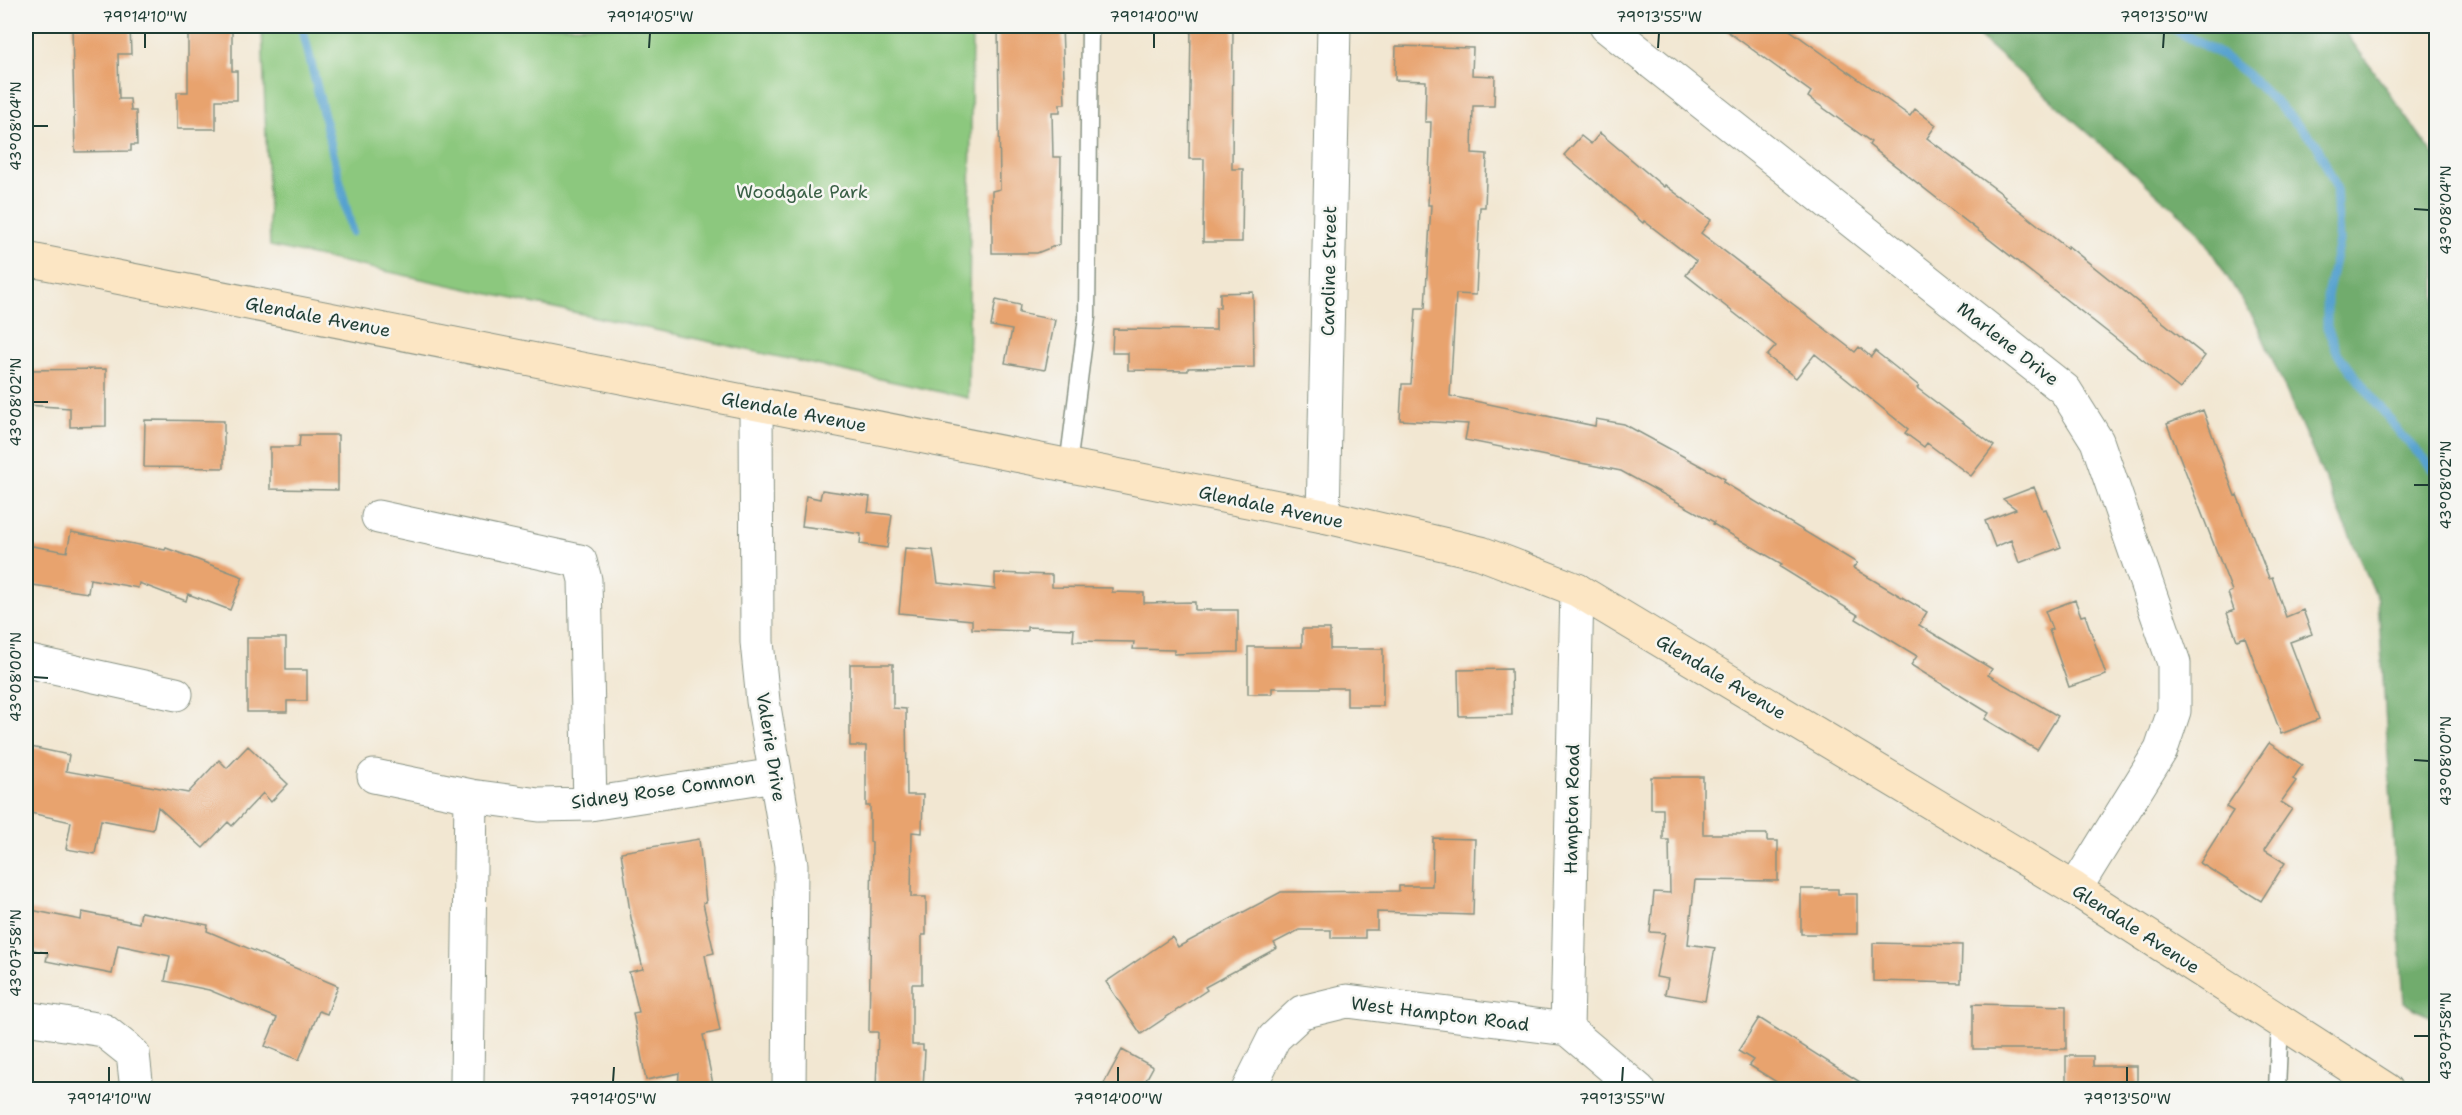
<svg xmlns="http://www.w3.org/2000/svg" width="2462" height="1115" font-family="'Shantell Sans',sans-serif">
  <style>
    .green { fill: #8cc87e; stroke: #568259; stroke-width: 1.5 }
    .forest { fill: #71ac6d; stroke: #487450; stroke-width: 1.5 }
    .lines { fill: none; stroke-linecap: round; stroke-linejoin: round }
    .stream { stroke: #57a2cf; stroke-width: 9 }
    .building { fill: #e8a36e }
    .lane-casing { stroke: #889283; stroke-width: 19 }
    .street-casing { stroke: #889283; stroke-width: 35 }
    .secondary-casing { stroke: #889283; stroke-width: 35 }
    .lane { stroke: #fff; stroke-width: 16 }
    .street { stroke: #fff; stroke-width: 33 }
    .secondary { stroke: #fce6c4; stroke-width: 33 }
    .ticks { fill: none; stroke: #1f3d34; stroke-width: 2 }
    .labels { text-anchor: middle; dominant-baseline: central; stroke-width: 5; stroke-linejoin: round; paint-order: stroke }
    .park-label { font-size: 18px; fill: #3a6046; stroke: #f6f6f2 }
    .street-label { font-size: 18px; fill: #1f3d34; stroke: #f6f6f2 }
    .neatline { fill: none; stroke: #1f3d34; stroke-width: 2 }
    .ticks-label { font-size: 15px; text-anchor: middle; fill: #1f3d34 }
  </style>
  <rect width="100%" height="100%" fill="#f6f6f2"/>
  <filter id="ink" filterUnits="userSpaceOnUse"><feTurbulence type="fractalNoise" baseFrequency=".0167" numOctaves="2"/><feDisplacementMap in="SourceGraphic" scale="12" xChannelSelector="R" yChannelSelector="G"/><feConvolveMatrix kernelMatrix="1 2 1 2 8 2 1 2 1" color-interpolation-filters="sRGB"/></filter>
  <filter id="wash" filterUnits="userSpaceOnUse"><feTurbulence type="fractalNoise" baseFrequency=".008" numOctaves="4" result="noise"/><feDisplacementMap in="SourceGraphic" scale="24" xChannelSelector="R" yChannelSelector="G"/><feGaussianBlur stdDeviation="1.35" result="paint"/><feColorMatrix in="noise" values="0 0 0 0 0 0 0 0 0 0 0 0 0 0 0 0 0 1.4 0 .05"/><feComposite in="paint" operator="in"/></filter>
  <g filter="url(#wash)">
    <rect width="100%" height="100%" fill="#f2e7d2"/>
    <path class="green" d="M 262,26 L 972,26 L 968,398 L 270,246 Z"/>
    <path class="forest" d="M 1967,26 L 2341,26 L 2436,158 L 2436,1020 L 2404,1003 L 2378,600 L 2256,322 L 2197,229 Z"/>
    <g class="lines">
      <path class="stream" d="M 302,26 L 352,232
        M 2168,26 L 2222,55 L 2248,75 L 2316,143 L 2336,187 L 2339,241 L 2327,296 L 2327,327 L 2338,354 L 2405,439 L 2436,472"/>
    </g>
    <g id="blocks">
      <path class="building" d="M 72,26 L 130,26 L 131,54 L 118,54 L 119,99 L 130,99 L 131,111 L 136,111 L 137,145 L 131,145 L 131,151 L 75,152 Z
        M 188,26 L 232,26 L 232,71 L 237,71 L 237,100 L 216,100 L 216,129 L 177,129 L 177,92 L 188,92 Z
        M 998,26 L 1062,26 L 1065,104 L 1060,104 L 1060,112 L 1052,112 L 1053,157 L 1061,157 L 1060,244 L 1037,253 L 992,253 L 992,191 L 1000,189 Z
        M 1191,26 L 1233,26 L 1232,169 L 1243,169 L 1242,242 L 1203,242 L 1204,159 L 1189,159 Z
        M 1720,26 L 1784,26 L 1910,116 L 1915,109 L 1936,125 L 1927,138 L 2005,196 L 2004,198 L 2067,248 L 2068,246 L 2205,356 L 2180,389 L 1869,145 L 1871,142 L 1808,97 L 1811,92 Z
        M 1396,46 L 1473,48 L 1472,75 L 1495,76 L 1494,106 L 1473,106 L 1472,153 L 1487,154 L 1485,207 L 1480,207 L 1476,295 L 1456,294 L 1450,396 L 1595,426 L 1596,419 L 1624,424 L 1725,479 L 1723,482 L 1857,563 L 1853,568 L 1927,612 L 1919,625 L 1992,669 L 1988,675 L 2058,716 L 2037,750 L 1985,719 L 1989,713 L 1911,665 L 1917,656 L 1856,619 L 1858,615 L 1780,567 L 1782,564 L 1713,524 L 1714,522 L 1621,471 L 1465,440 L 1468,424 L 1400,420 L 1402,384 L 1411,384 L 1416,308 L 1425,308 L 1431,205 L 1428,205 L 1431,122 L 1425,122 L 1426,81 L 1395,80 Z
        M 1600,133 L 1664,187 L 1665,185 L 1711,220 L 1701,233 L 1855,352 L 1859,347 L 1871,357 L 1875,351 L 1919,386 L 1917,388 L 1994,446 L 1971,476 L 1927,443 L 1924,447 L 1905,433 L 1908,429 L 1815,354 L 1796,378 L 1767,356 L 1776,346 L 1686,275 L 1696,261 L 1644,221 L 1643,223 L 1564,155 L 1581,136 L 1591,144 Z
        M 1253,292 L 1254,367 L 1188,368 L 1188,371 L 1128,370 L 1128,353 L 1112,353 L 1113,329 L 1216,330 L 1216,307 L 1220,308 L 1220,293 Z
        M 996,300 L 1020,305 L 1019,313 L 1055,320 L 1045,370 L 1005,363 L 1012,330 L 991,326 Z
        M 106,369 L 106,426 L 70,427 L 70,408 L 26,405 L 26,370 Z
        M 2203,410 L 2235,496 L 2237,495 L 2269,578 L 2272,577 L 2286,617 L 2303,610 L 2312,634 L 2290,642 L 2319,719 L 2281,734 L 2245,637 L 2237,640 L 2227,613 L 2234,610 L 2228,593 L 2232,591 L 2167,424 Z
        M 145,420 L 224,421 L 224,468 L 144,467 Z
        M 300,435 L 338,435 L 338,490 L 270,489 L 270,447 L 299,447 Z
        M 2034,487 L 2043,510 L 2046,509 L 2061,547 L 2019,563 L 2011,540 L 1995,547 L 1985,521 L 2016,509 L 2003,499 Z
        M 822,490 L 870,497 L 868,512 L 892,515 L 887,548 L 860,544 L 861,534 L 802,526 L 806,496 L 820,499 Z
        M 71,532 L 165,550 L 166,548 L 243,577 L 230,610 L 188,594 L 186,601 L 139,583 L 138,588 L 90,579 L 88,593 L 26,584 L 26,545 L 67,552 Z
        M 905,548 L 933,550 L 938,583 L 995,589 L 995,573 L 1052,575 L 1052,587 L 1112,588 L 1112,592 L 1144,593 L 1144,603 L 1195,602 L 1195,610 L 1238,610 L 1238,652 L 1174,654 L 1174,650 L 1133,649 L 1134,642 L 1073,641 L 1074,629 L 1027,627 L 1027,631 L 972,629 L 972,620 L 899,613 Z
        M 2075,600 L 2081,616 L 2085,615 L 2106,675 L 2069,687 L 2049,630 L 2052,629 L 2045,611 Z
        M 1302,629 L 1330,629 L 1330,649 L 1383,649 L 1383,706 L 1347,706 L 1347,688 L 1272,688 L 1272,694 L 1248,694 L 1248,647 L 1302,647 Z
        M 247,638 L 286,638 L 286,670 L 307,670 L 307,701 L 287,701 L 287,712 L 247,712 Z
        M 850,664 L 893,664 L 893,708 L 906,709 L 907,795 L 923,795 L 922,833 L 912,832 L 911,897 L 926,897 L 926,935 L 922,935 L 922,984 L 912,984 L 912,1045 L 923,1045 L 923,1050 L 925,1050 L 923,1089 L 876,1089 L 878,1032 L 869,1032 L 872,842 L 870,842 L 870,806 L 866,806 L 866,746 L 850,746 Z
        M 1511,669 L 1512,715 L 1459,716 L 1458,670 Z
        M 2269,743 L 2302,765 L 2293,779 L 2296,781 L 2281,802 L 2292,809 L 2264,850 L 2285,863 L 2261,901 L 2200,863 L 2233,811 L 2226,807 Z
        M 26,746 L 69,755 L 66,771 L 188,793 L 219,760 L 227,768 L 248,746 L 288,784 L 271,802 L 263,793 L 232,826 L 228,822 L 203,848 L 158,807 L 153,830 L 101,820 L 95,854 L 66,849 L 71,822 L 26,812 Z
        M 1651,777 L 1703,777 L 1703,834 L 1767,834 L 1767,841 L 1778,841 L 1778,881 L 1695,880 L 1688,944 L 1715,948 L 1705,1001 L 1665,994 L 1668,979 L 1656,977 L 1665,933 L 1650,932 L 1654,892 L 1670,893 L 1669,840 L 1663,840 L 1663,809 L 1651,809 Z
        M 1433,838 L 1475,839 L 1473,915 L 1377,912 L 1377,930 L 1365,930 L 1365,938 L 1331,938 L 1331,930 L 1299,930 L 1274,943 L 1277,948 L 1205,987 L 1207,990 L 1141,1034 L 1106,982 L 1172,937 L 1178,947 L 1281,892 L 1399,891 L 1399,886 L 1432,886 Z
        M 699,839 L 706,902 L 703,903 L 714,953 L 705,955 L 720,1031 L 703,1035 L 714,1089 L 678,1089 L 679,1073 L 646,1080 L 633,1013 L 639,1012 L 629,972 L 643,969 L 631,918 L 621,852 Z
        M 1801,889 L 1838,889 L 1838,894 L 1857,894 L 1857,934 L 1801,934 Z
        M 26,909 L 81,920 L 82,912 L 139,923 L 141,912 L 208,925 L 207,931 L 338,986 L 327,1014 L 319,1011 L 299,1060 L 265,1046 L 277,1018 L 209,990 L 165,981 L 170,956 L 118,945 L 112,974 L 46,961 L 48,953 L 26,948 Z
        M 1873,943 L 1962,945 L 1961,983 L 1873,981 Z
        M 1973,1004 L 2066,1006 L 2066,1049 L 1973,1049 Z
        M 1759,1018 L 1871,1089 L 1788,1089 L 1749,1065 L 1753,1060 L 1738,1051 Z
        M 1122,1050 L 1153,1067 L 1141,1089 L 1101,1089 Z
        M 2066,1056 L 2093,1056 L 2093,1066 L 2137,1066 L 2137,1089 L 2066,1089 Z"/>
    </g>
  </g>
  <g filter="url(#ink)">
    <use href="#blocks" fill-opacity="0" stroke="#889283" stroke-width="1.5"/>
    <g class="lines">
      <g class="lane-casing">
        <path id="lane" d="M 1068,466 L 1087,317 L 1090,26
          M 2277,1090 L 2280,1021"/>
      </g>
      <g class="street-casing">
        <path id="street" d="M 1606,26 L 2065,390 L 2097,441 L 2174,663 L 2174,711 L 2161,750 L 2075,889
          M 756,404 L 757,642 L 763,701 L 791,865 L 789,1090
          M 1323,516 L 1334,26
          M 378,517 L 580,561 L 585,580 L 590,804
          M 26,661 L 176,694
          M 374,776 L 471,796 L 539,805 L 590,804 L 775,775
          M 26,1018 L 103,1030 L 133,1054 L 137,1090
          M 1567,1029 L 1577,590
          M 1567,1029 L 1639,1090
          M 467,1081 L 471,796
          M 1248,1090 L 1274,1038 L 1302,1012 L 1347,1001 L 1567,1029"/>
      </g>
      <g class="secondary-casing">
        <path id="secondary" d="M 26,259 L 1323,516 L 1481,553 L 1577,590 L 2075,889 L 2387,1090"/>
      </g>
      <use href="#lane" class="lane"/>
      <use href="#street" class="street"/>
      <use href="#secondary" class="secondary"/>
    </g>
  </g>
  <path class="ticks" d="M 145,48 L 145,33M 649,48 L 650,33M 1154,48 L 1154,33M 1658,48 L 1659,33M 2163,48 L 2164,33M 33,126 L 48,126M 2414,209 L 2429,210M 33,402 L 48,402M 2414,485 L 2429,485M 33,677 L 48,678M 2414,760 L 2429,761M 33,953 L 48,953M 2414,1036 L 2429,1036M 109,1082 L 109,1067M 613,1082 L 614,1067M 1118,1082 L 1118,1067M 1622,1082 L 1623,1067M 2127,1082 L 2127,1067"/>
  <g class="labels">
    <g class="park-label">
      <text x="802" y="192">Woodgale Park</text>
    </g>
    <g class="street-label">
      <text transform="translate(1329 271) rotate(-89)">Caroline Street</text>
      <text transform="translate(318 317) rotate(11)">Glendale Avenue</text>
      <text transform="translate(2008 344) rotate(38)">Marlene Drive</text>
      <text transform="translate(794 412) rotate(11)">Glendale Avenue</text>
      <text transform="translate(1271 507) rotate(12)">Glendale Avenue</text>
      <text transform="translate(1721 677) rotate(31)">Glendale Avenue</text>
      <text transform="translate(771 747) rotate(81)">Valerie Drive</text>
      <text transform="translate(663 790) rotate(-8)">Sidney Rose Common</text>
      <text transform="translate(1572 809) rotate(-89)">Hampton Road</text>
      <text transform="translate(2136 929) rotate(33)">Glendale Avenue</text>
      <text transform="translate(1440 1014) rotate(7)">West Hampton Road</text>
    </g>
  </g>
  <rect width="2462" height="1115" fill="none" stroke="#f6f6f2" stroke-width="66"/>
  <rect x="33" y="33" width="2396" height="1049" class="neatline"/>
  <g class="ticks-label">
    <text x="145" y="22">79°14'10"W</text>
    <text x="650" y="22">79°14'05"W</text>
    <text x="1154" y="22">79°14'00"W</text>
    <text x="1659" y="22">79°13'55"W</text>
    <text x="2164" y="22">79°13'50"W</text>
    <text transform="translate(16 126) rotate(-90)" y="5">43°08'04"N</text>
    <text transform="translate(2446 210) rotate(-90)" y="5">43°08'04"N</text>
    <text transform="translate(16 402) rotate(-90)" y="5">43°08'02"N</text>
    <text transform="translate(2446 485) rotate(-90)" y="5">43°08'02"N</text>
    <text transform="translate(16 677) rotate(-90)" y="5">43°08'00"N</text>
    <text transform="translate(2446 761) rotate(-90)" y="5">43°08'00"N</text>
    <text transform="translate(16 953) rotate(-90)" y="5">43°07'58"N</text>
    <text transform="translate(2446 1036) rotate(-90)" y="5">43°07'58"N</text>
    <text x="109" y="1104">79°14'10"W</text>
    <text x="613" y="1104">79°14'05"W</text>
    <text x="1118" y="1104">79°14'00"W</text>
    <text x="1622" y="1104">79°13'55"W</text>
    <text x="2127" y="1104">79°13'50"W</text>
  </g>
</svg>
